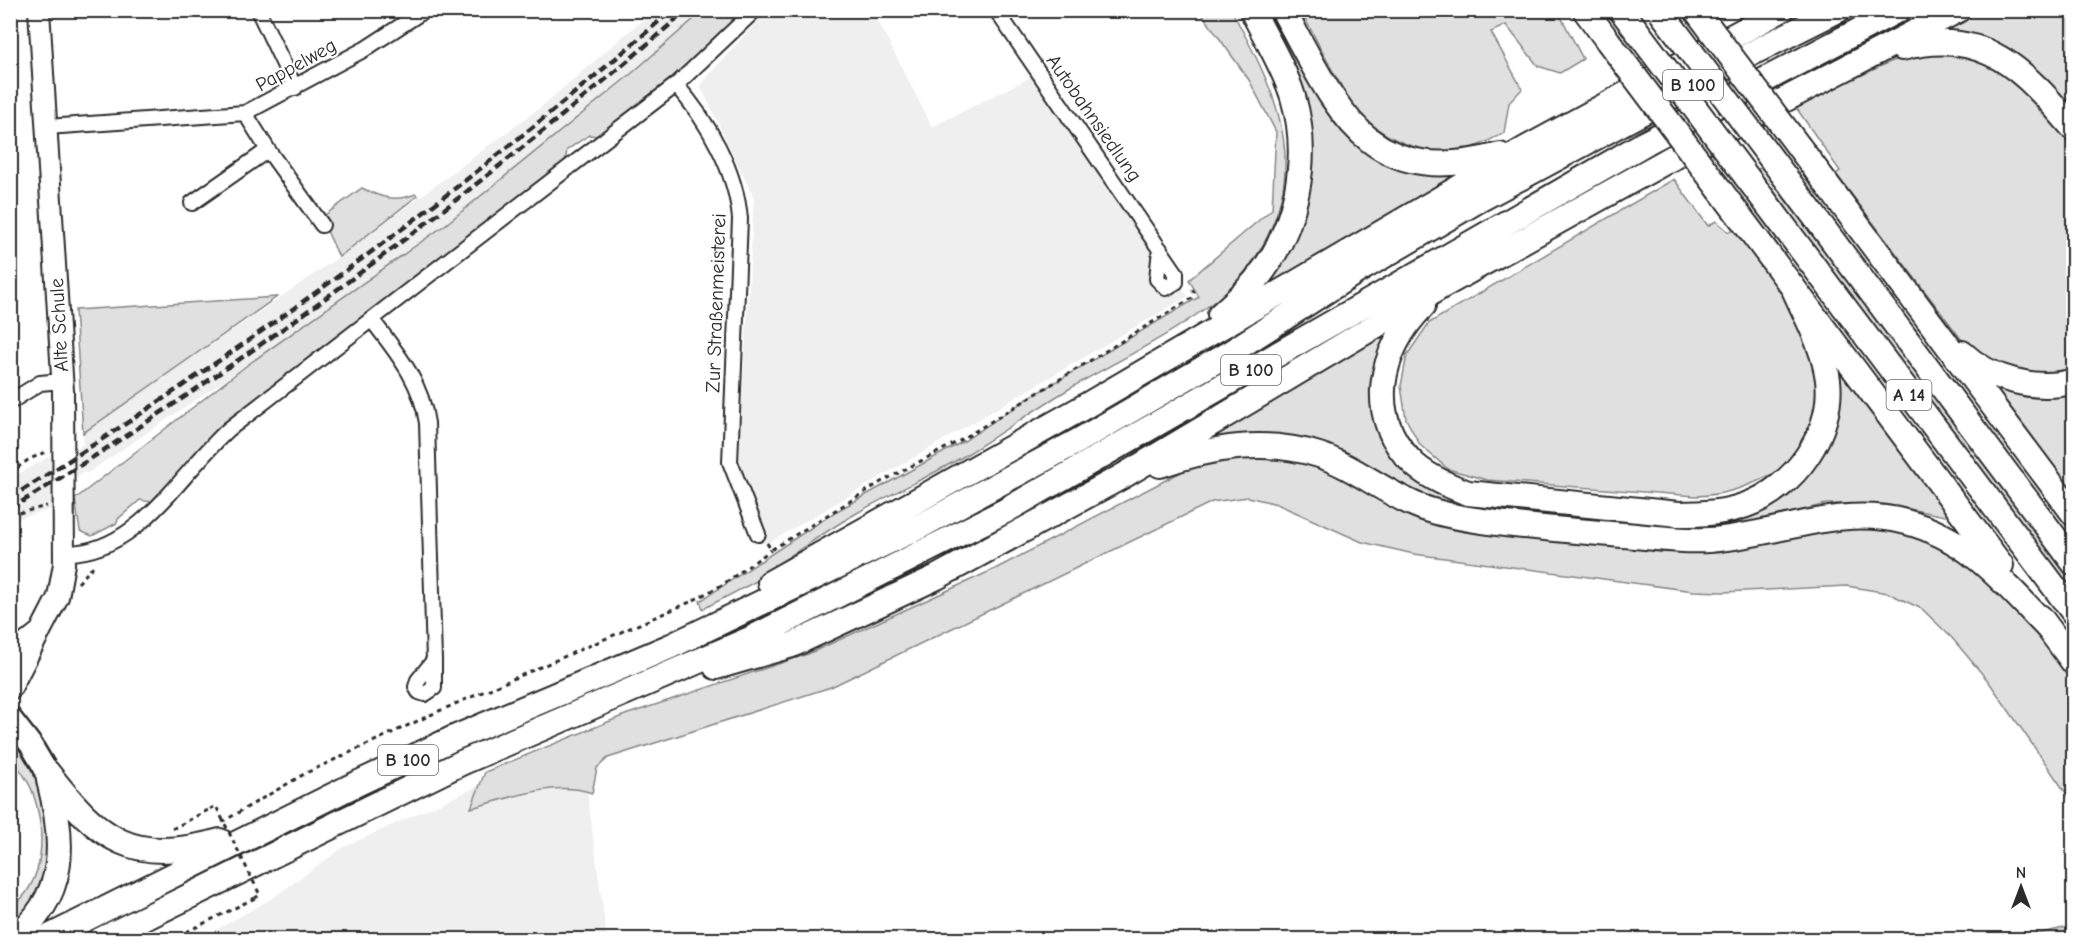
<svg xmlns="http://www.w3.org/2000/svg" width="2084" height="950" font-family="'Comic Neue',sans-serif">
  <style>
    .built { fill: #efefef }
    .green { fill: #e0e0e0; stroke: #868686; stroke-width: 1.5 }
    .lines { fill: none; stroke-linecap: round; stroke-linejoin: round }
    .street-casing { stroke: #2b2b2b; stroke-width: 18 }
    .secondary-casing { stroke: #2b2b2b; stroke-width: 24 }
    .primary-casing { stroke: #2b2b2b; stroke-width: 26 }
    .highway-casing { stroke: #2b2b2b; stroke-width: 28 }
    .path { stroke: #2b2b2b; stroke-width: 3; stroke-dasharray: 4.5 4.5; stroke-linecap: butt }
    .street { stroke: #fff; stroke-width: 14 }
    .secondary { stroke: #fff; stroke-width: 20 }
    .primary { stroke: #fff; stroke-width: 21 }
    .highway { stroke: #fff; stroke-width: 24 }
    .rail { stroke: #2b2b2b; stroke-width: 4.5; stroke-dasharray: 9 4.5; stroke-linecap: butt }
    .highway-bridge-casing { stroke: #2b2b2b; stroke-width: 28; stroke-linecap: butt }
    .path-bridge { stroke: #2b2b2b; stroke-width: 3; stroke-dasharray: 4.5 4.5; stroke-linecap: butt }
    .highway-bridge { stroke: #fff; stroke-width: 24 }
    .labels { text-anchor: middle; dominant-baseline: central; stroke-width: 4.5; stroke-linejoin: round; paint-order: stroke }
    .shield { fill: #fff; stroke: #6b6b6b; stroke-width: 1.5 }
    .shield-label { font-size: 18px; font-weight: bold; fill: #2b2b2b }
    .street-label { font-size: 20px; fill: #2b2b2b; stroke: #fff }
  </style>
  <rect width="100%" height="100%" fill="#fff"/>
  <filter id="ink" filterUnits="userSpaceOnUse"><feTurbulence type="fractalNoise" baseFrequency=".0167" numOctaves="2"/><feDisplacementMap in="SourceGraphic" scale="12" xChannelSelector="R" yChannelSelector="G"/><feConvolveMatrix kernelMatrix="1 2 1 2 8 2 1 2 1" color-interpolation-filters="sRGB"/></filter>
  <g filter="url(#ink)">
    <path class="built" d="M 767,10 L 873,11 L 932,127 L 1035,75 L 1188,296 L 765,545 L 738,475 L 754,198 L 700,85 Z
      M 653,11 L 703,11 L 631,74 L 445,225 L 246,366 L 86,474 L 85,471 L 51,494 L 52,509 L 21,518 L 11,524 L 10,479 L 50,456 L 51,464 L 83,444 L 83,433 L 339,257 L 541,107 Z
      M 580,740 L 607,939 L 198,940 L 271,899 L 344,847 Z"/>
    <path class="green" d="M 703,11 L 744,11 L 673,77 L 599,136 L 589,135 L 567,150 L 565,162 L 216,432 L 151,502 L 140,500 L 118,519 L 117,523 L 92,536 L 80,531 L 75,499 L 246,366 L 445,225 L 631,74 Z
      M 1200,11 L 1232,11 C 1266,75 1303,141 1276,216 C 1265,247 1245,276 1220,297 C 1175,334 1118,360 1069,389 C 1035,409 1003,432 969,453 C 933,475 894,492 857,513 C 827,530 799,551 770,569 L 770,574 L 703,609 L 700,601 L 835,512 L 964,441 L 1027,399 L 1199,297 L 1189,280 L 1272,209 L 1276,132 L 1249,80 Z
      M 1263,11 L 1279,11 L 1347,130 L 1462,173 L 1266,287 C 1267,270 1288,251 1295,236 C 1310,206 1313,173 1312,140 Z
      M 1301,11 L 1558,11 L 1583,59 L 1560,73 L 1538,66 L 1506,25 L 1491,32 L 1522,89 L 1509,103 L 1504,133 C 1494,138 1482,145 1471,148 C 1430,159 1381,141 1355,107 C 1334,78 1318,42 1301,11 Z
      M 1970,11 L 2073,11 L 2073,116 L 2062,102 L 1934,34 L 1941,25 Z
      M 1948,50 L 1999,66 L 2028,90 L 2073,143 L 2073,374 L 2011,373 L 1965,344 L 1836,174 L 1840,171 L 1795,106 L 1890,62 L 1917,53 Z
      M 1765,166 L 2073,577 L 2073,597 L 1754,171 Z
      M 1674,179 L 1708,226 L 1716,221 L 1729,232 L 1734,229 L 1788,302 L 1821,375 L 1814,430 L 1777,481 L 1770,475 C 1745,488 1724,495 1696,496 L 1487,480 L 1448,469 L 1420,445 L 1406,419 L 1401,386 L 1407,355 L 1429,323 Z
      M 362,188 C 381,198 395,202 416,194 L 417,196 L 339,257 L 321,218 Z
      M 277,297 L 83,433 L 75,310 Z
      M 1398,321 L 1379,366 L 1415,472 L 1665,518 L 1793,486 L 1835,361 L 1955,518 L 1884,504 L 1826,504 L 1742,525 L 1677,530 L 1466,508 L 1410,491 L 1355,461 L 1206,441 L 1205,438 Z
      M 1989,386 L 2073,386 L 2073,498 Z
      M 1253,456 L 1297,461 L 1344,477 L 1597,541 L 1863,523 L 1942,540 L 2027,620 L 2073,682 L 2073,803 L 1989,682 L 1952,638 L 1922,609 L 1888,593 L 1847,586 L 1723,592 L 1694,591 L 1414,554 L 1362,542 L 1277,504 L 1248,497 L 1212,502 L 831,687 L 608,758 L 597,768 L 592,793 C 554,780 508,799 471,808 L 485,772 L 625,715 L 808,654 L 995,569 L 1185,470 L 1206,463 Z
      M 11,733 L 40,781 L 52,872 L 11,934 L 11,908 C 46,882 46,832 33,793 C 28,778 15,766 11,752 C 9,747 11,739 11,733 Z
      M 2073,926 L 2073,939 L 2014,939 Z"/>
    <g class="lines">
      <g class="street-casing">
        <path id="street" d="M 258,10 L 295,88
          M 996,10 L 1176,273 L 1176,282 L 1166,288 L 1157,279 L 1160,249
          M 676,85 C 708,121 736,171 740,219 L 730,462 L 758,534
          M 245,113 L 268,150 L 322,225
          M 47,127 L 245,113 L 365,49 L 425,10
          M 192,203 L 268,150
          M 372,320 C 397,353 421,381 427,423 L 434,660 L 434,688 L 425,694 L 419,692 L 416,687 L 418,680 L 434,660
          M 10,402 L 40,383 L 62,381
          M 64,553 C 138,555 180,473 229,429 L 676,85 L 755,10"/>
      </g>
      <g class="secondary-casing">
        <path id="secondary" d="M 10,656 L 37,634
          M 10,690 L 58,597 L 64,564 L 63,391 L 39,10"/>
      </g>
      <g class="primary-casing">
        <path id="primary" d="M 10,718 L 31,745 L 47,772"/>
      </g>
      <g class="highway-casing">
        <path id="highway" d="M 1283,10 C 1339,111 1365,190 1500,155
          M 1585,10 L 1608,41
          M 1621,10 L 1634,27
          M 1902,48 C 1985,27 2024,70 2074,129
          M 1799,147 L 2074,514
          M 1773,161 L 2074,563
          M 1746,176 L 2074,613
          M 1720,190 L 2001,565
          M 1423,306 C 1379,350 1364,418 1415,465 C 1430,478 1450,486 1468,493 L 1679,514 C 1702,514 1724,513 1746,505 C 1794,488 1834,433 1828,380 C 1824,347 1806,317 1793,287
          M 1220,315 C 1232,304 1246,292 1256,280 C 1297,230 1311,158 1293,97 C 1284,67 1266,39 1252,10
          M 1962,353 C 1989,379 2037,392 2074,381
          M 1160,465 C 1212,447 1265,438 1319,455 C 1353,466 1382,491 1416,505 C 1439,515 1466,519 1490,522 C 1534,528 1579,531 1623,535 C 1651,537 1680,542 1709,540 C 1776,536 1837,504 1906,522 C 1971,539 2004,583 2049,629
          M 770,583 L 1082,408 L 1525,149 L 1781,10
          M 2040,617 L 2074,663
          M 716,667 L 792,645 L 937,577 L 1123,476 L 1444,285 L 1670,159 L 1958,10
          M 47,772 C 101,841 131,865 220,841
          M 11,940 C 68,898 65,842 49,780
          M 43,940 L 350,787 L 454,738 L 671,646 L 917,528 L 1078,441 L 1231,352 L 1356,272 L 1477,201 L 1758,50 L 1838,10
          M 100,940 L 461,763 L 750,639 L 1005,511 L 1647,142 L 1898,10"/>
      </g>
      <path class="path" d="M 10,473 L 28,460 L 47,451
        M 19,513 L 47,506
        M 767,543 L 771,550 L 881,482 L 961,440 L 1192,298 L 1194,292 L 1190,286
        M 78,583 L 96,563
        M 222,822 L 306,773 L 439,711 L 690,602 L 722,585 L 771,550
        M 172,829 L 210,809
        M 170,940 L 255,898"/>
      <use href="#street" class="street"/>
      <use href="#secondary" class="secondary"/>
      <use href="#primary" class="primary"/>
      <use href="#highway" class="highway"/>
      <path class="rail" d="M 10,498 C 243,352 466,190 672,10
        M 10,509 C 249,363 475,194 687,10"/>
      <g class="highway-bridge-casing">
        <path id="highway-bridge" d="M 1696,10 L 1799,147
          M 1661,12 L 1773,161
          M 1634,27 L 1746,176
          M 1608,41 L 1720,190"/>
      </g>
      <path class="path-bridge" d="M 210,809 L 216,806 L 260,895 L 255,898"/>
      <use href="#highway-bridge" class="highway-bridge"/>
    </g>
  </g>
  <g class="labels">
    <g class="shield">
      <rect x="1663" y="70" width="60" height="30" rx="4.5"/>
      <rect x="1221" y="355" width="60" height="30" rx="4.5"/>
      <rect x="1886.5" y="380" width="45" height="30" rx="4.5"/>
      <rect x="378" y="745" width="60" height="30" rx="4.5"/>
    </g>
    <g class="shield-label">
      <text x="1693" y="85">B 100</text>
      <text x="1251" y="370">B 100</text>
      <text x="1909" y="395">A 14</text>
      <text x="408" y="760">B 100</text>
    </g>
    <g class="street-label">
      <text transform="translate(296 65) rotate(-29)">Pappelweg</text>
      <text transform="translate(1094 118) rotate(55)">Autobahnsiedlung</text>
      <text transform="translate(716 303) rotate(-88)">Zur Straßenmeisterei</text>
      <text transform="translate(59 325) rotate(-93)">Alte Schule</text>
    </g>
  </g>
  <rect width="2084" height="950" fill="none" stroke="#fff" stroke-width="36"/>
  <rect x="18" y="18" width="2048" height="914" fill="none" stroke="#2b2b2b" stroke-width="2" filter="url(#ink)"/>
  <g transform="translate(2021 887)" stroke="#ffffff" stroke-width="4.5" paint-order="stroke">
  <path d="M0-4.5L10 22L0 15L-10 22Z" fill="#2b2b2b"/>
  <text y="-9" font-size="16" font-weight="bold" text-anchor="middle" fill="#2b2b2b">N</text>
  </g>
</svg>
